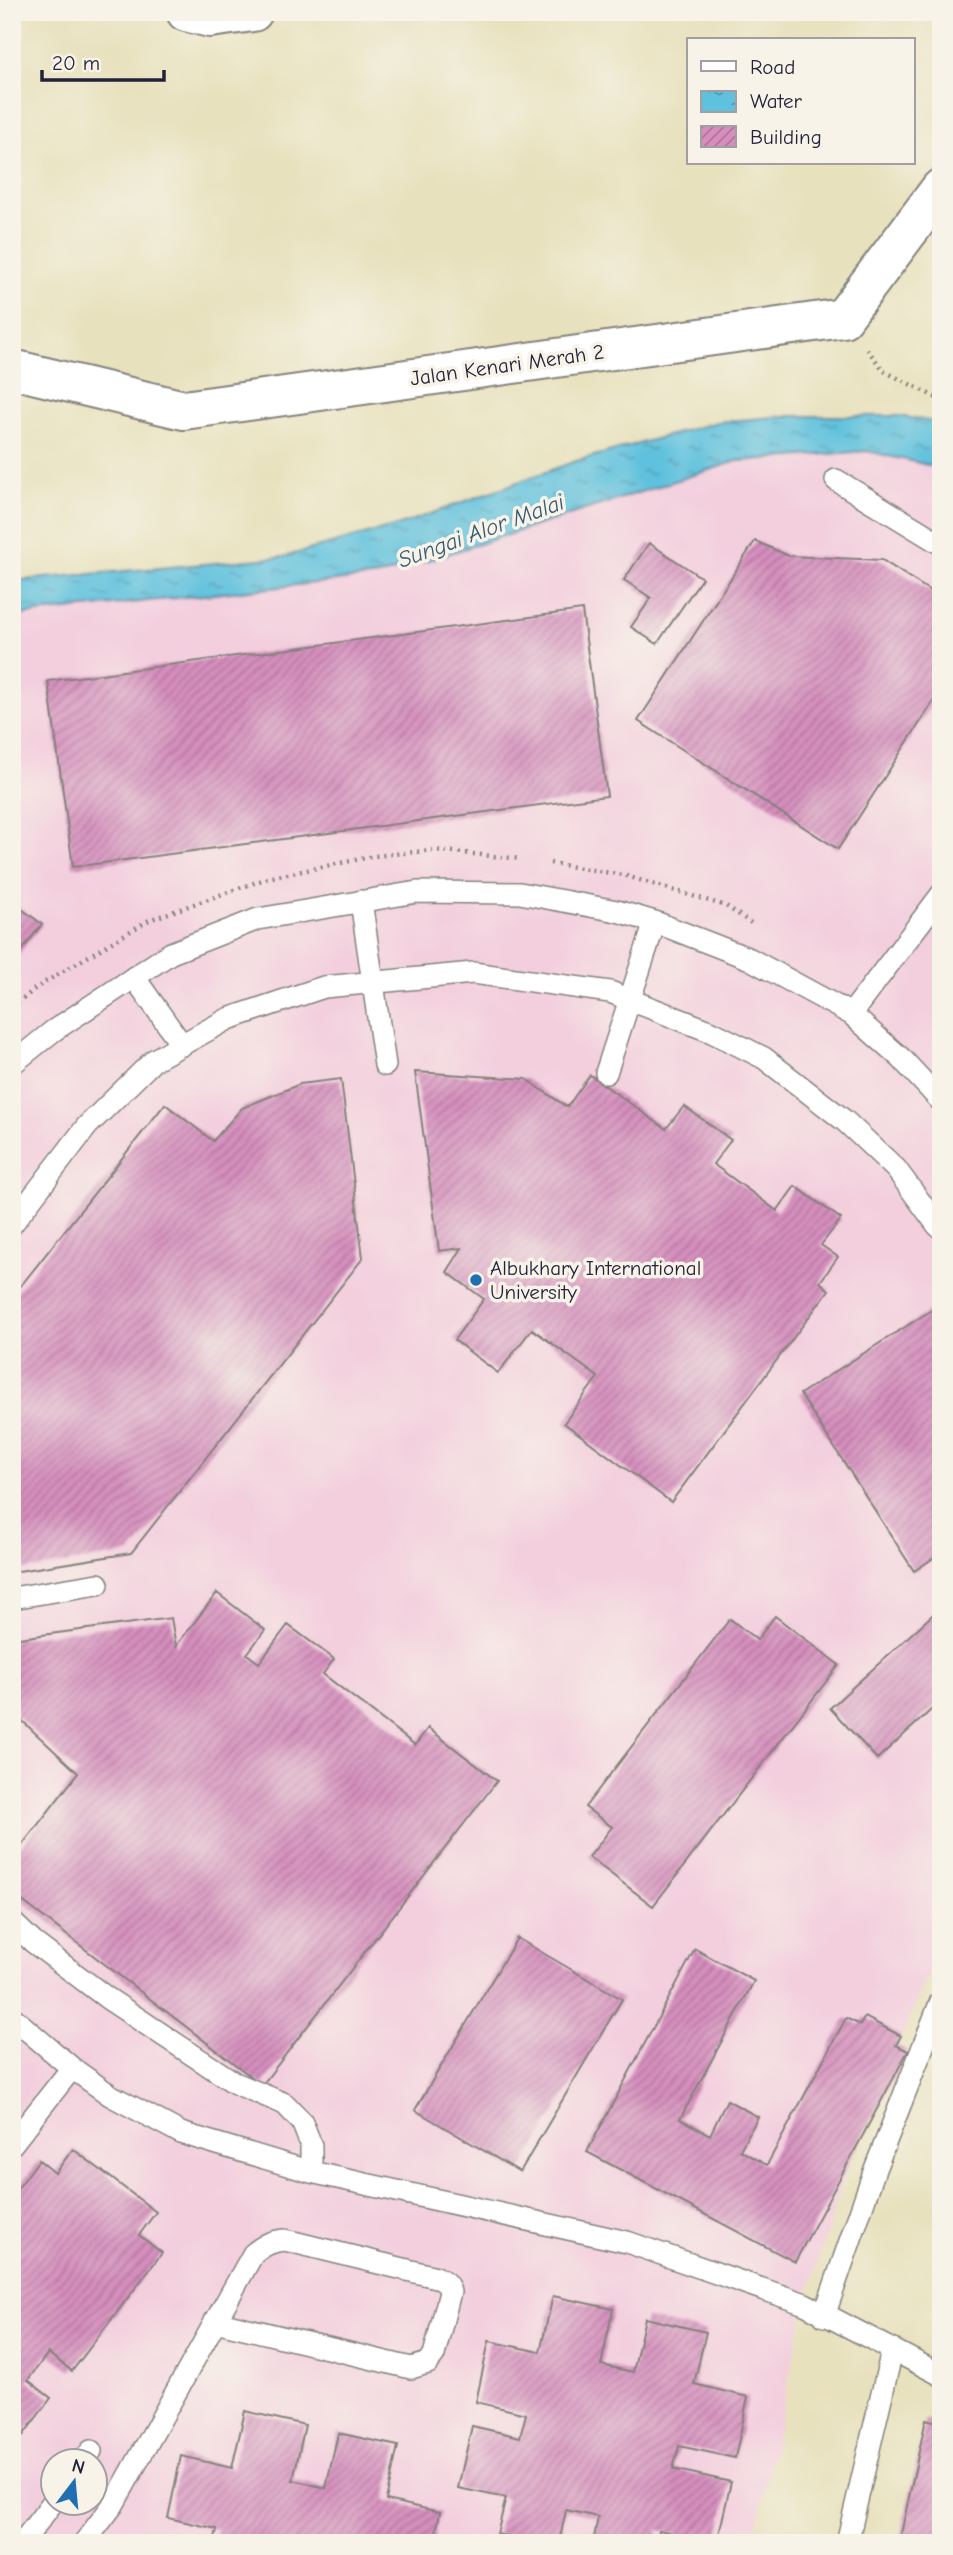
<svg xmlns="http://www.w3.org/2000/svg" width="953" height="2555" font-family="'Comic Neue',sans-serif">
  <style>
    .built { fill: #f3cfde; fill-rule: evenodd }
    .water { fill: url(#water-ripples); stroke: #40728c; stroke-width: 2 }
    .building { fill: url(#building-hatch) }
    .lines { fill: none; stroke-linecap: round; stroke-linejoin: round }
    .service-casing { stroke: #85827c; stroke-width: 24 }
    .minor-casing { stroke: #85827c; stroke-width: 42 }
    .path { stroke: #85827c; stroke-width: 4.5; stroke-dasharray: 2 5; stroke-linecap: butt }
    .service { stroke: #fff; stroke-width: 21 }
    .minor { stroke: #fff; stroke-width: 38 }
    .poi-dot { fill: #1f6fb2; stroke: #f7f3e8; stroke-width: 2.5 }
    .labels { text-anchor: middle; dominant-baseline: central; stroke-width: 7; stroke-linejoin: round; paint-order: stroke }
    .street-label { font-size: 21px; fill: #22223b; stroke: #f7f3e8 }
    .poi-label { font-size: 21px; fill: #22223b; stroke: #f7f3e8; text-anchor: start }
    .water-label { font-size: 23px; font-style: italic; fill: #375a74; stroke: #f7f3e8 }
  </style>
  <defs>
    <pattern id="water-ripples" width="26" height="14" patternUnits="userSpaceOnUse" patternTransform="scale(1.75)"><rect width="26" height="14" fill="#5fc1dd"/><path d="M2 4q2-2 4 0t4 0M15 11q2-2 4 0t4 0" fill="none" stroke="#4e9cb4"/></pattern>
    <pattern id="building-hatch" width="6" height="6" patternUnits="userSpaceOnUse" patternTransform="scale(1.75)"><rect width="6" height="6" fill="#d68fbd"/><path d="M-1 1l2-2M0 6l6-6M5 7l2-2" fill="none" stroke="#ad749b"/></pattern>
  </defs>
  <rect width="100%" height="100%" fill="#f7f3e8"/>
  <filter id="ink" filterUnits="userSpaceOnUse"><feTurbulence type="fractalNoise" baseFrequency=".0143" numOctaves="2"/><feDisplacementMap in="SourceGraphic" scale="14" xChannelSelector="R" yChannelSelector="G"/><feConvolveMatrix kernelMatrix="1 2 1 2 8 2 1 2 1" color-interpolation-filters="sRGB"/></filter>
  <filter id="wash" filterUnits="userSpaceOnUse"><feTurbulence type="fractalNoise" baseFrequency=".00686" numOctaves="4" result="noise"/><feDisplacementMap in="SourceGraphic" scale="28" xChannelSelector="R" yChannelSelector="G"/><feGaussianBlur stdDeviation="1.57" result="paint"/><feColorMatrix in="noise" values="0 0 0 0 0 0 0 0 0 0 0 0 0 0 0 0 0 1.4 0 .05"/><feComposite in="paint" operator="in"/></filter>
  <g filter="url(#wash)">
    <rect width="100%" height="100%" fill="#e8e1bd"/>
    <path class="built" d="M 867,451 L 941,468 L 941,1944 L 851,2154 L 805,2304 L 753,2543 L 12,2543 L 12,616 L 379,576 L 737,461 ZM 52,2460 L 94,2460 L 94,2502 L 52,2502 Z"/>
    <path class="water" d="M 787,416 L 899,416 L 941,423 L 941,468 L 867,451 L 737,461 L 379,576 L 12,616 L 12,581 L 283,557 L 397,526 L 576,461 L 717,422 Z"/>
    <g id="blocks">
      <path class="building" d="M 755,541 L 789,556 L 882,560 L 941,598 L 941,690 L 838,849 L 638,721 Z
        M 649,543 L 702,578 L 657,644 L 631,627 L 651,598 L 624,580 Z
        M 582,610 L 607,796 L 73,867 L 48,681 Z
        M 12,902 L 42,924 L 12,963 Z
        M 415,1072 L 526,1079 L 567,1107 L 590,1075 L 666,1129 L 684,1106 L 731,1140 L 713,1164 L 777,1211 L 795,1186 L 841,1219 L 821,1245 L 838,1257 L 820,1282 L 829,1290 L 671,1502 L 564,1423 L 598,1377 L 532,1329 L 498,1373 L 454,1340 L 484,1299 L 447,1272 L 462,1248 L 439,1251 Z
        M 341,1079 L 363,1258 L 131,1553 L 12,1572 L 12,1297 L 165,1104 L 213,1141 L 242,1108 L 300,1084 Z
        M 941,1304 L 941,1553 L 914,1571 L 800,1394 Z
        M 217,1593 L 265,1630 L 247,1654 L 259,1663 L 288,1625 L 334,1659 L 323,1674 L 415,1745 L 428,1728 L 497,1781 L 262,2085 L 12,1893 L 12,1858 L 78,1773 L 16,1715 L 12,1685 L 12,1639 L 171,1618 L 176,1646 Z
        M 941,1607 L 941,1701 L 877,1759 L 830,1708 Z
        M 775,1616 L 839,1665 L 653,1906 L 589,1857 L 612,1827 L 585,1807 L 730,1619 L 757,1640 Z
        M 517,1938 L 622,1999 L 520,2172 L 415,2110 Z
        M 695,1949 L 754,1981 L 680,2119 L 710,2135 L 727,2100 L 758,2117 L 740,2150 L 767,2165 L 846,2018 L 860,2025 L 865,2017 L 901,2036 L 896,2045 L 908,2051 L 795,2262 L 587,2152 Z
        M 73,2149 L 156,2212 L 139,2235 L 162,2253 L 72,2371 L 48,2353 L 28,2380 L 51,2398 L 12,2450 L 12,2196 L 39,2160 L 55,2173 Z
        M 553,2296 L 613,2309 L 601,2365 L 633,2372 L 645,2318 L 706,2332 L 694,2384 L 748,2397 L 735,2458 L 679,2446 L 673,2469 L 731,2482 L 717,2543 L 659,2530 L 656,2543 L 593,2543 L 598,2517 L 566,2510 L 559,2543 L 536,2543 L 497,2534 L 506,2498 L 458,2488 L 472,2426 L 520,2437 L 526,2414 L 476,2402 L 489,2341 L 540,2352 Z
        M 245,2411 L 305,2425 L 293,2480 L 326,2488 L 338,2433 L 398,2446 L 386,2500 L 440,2512 L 434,2543 L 214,2543 L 217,2529 L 168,2518 L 181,2456 L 232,2468 Z
        M 926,2419 L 941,2423 L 941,2543 L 899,2543 Z"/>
    </g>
  </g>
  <g filter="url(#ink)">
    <use href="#blocks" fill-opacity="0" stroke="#85827c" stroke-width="2"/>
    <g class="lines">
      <g class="service-casing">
        <path id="service" d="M 836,480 L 941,544
          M 361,901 L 385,1065
          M 134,977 L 182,1045
          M 851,1014 L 941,895
          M 12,1064 L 53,1031 L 171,953 L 258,919 L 417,892 L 520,893 L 617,911 L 655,922 L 750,959 L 851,1014 L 902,1059 L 941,1101
          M 606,1073 L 655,922
          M 12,1224 L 87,1126 L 154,1060 L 228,1019 L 324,987 L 473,973 L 610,992 L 712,1032 L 764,1058 L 845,1121 L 896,1169 L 938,1226
          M 12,1598 L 98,1584
          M 12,1922 L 33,1942 L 107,1998 L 235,2083 L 285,2104 L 302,2122 L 311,2145 L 311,2172
          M 12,2017 L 72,2068 L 110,2095 L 181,2133 L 311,2172 L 627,2242 L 805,2304 L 941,2375
          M 12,2144 L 72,2068
          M 824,2316 L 875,2169 L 941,2001
          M 84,2460 L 91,2451
          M 22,2543 L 53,2502
          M 84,2543 L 113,2505 L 253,2254 C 264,2245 271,2241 285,2240 L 436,2277 C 444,2281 448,2283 450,2292 L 434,2355 L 428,2363 L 411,2368 L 215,2321
          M 847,2543 L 892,2351"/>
      </g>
      <g class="minor-casing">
        <path id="minor" d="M 186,12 L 210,18 L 253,12
          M 12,369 L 184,410 L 843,318 L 941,188"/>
      </g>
      <path class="path" d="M 867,349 L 884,371 L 941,400
        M 550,863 L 623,875 L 726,906 L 751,923
        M 12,1008 L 37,987 L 149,920 L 268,878 L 375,856 L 434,850 L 521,859"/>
      <use href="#service" class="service"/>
      <use href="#minor" class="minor"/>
    </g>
  </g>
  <circle class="poi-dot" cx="476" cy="1280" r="7"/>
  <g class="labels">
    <g class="street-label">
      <text transform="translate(507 365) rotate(-8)">Jalan Kenari Merah 2</text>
    </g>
    <g class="poi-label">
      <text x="490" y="1268">Albukhary International<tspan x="490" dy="24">University</tspan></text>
    </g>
    <g class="water-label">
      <text transform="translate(481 531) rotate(-20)">Sungai Alor Malai</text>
    </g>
  </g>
  <rect width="953" height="2555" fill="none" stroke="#f7f3e8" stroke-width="42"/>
  <rect x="687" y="38" width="228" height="126" fill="#f7f3e8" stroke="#a29fa3" stroke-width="2"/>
  <rect x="701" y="61" width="35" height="10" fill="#ffffff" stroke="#a29fa3" stroke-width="2"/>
  <text x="750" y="74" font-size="21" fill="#22223b">Road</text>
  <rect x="701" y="91" width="35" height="21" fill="url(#water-ripples)" stroke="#a29fa3" stroke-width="2"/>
  <text x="750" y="108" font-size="21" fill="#22223b">Water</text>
  <rect x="701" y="126" width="35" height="21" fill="url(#building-hatch)" stroke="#a29fa3" stroke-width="2"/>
  <text x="750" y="144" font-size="21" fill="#22223b">Building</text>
  <g transform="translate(74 2482) rotate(16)"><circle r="33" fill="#f7f3e8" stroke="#a29fa3" stroke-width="2"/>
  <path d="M0-5L12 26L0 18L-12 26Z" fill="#1f6fb2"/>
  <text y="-10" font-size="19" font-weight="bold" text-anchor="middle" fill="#22223b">N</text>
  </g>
  <path d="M42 70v10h122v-10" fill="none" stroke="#22223b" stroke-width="3.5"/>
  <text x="52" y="70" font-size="21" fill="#22223b" stroke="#f7f3e8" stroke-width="5" paint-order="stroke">20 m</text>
</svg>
